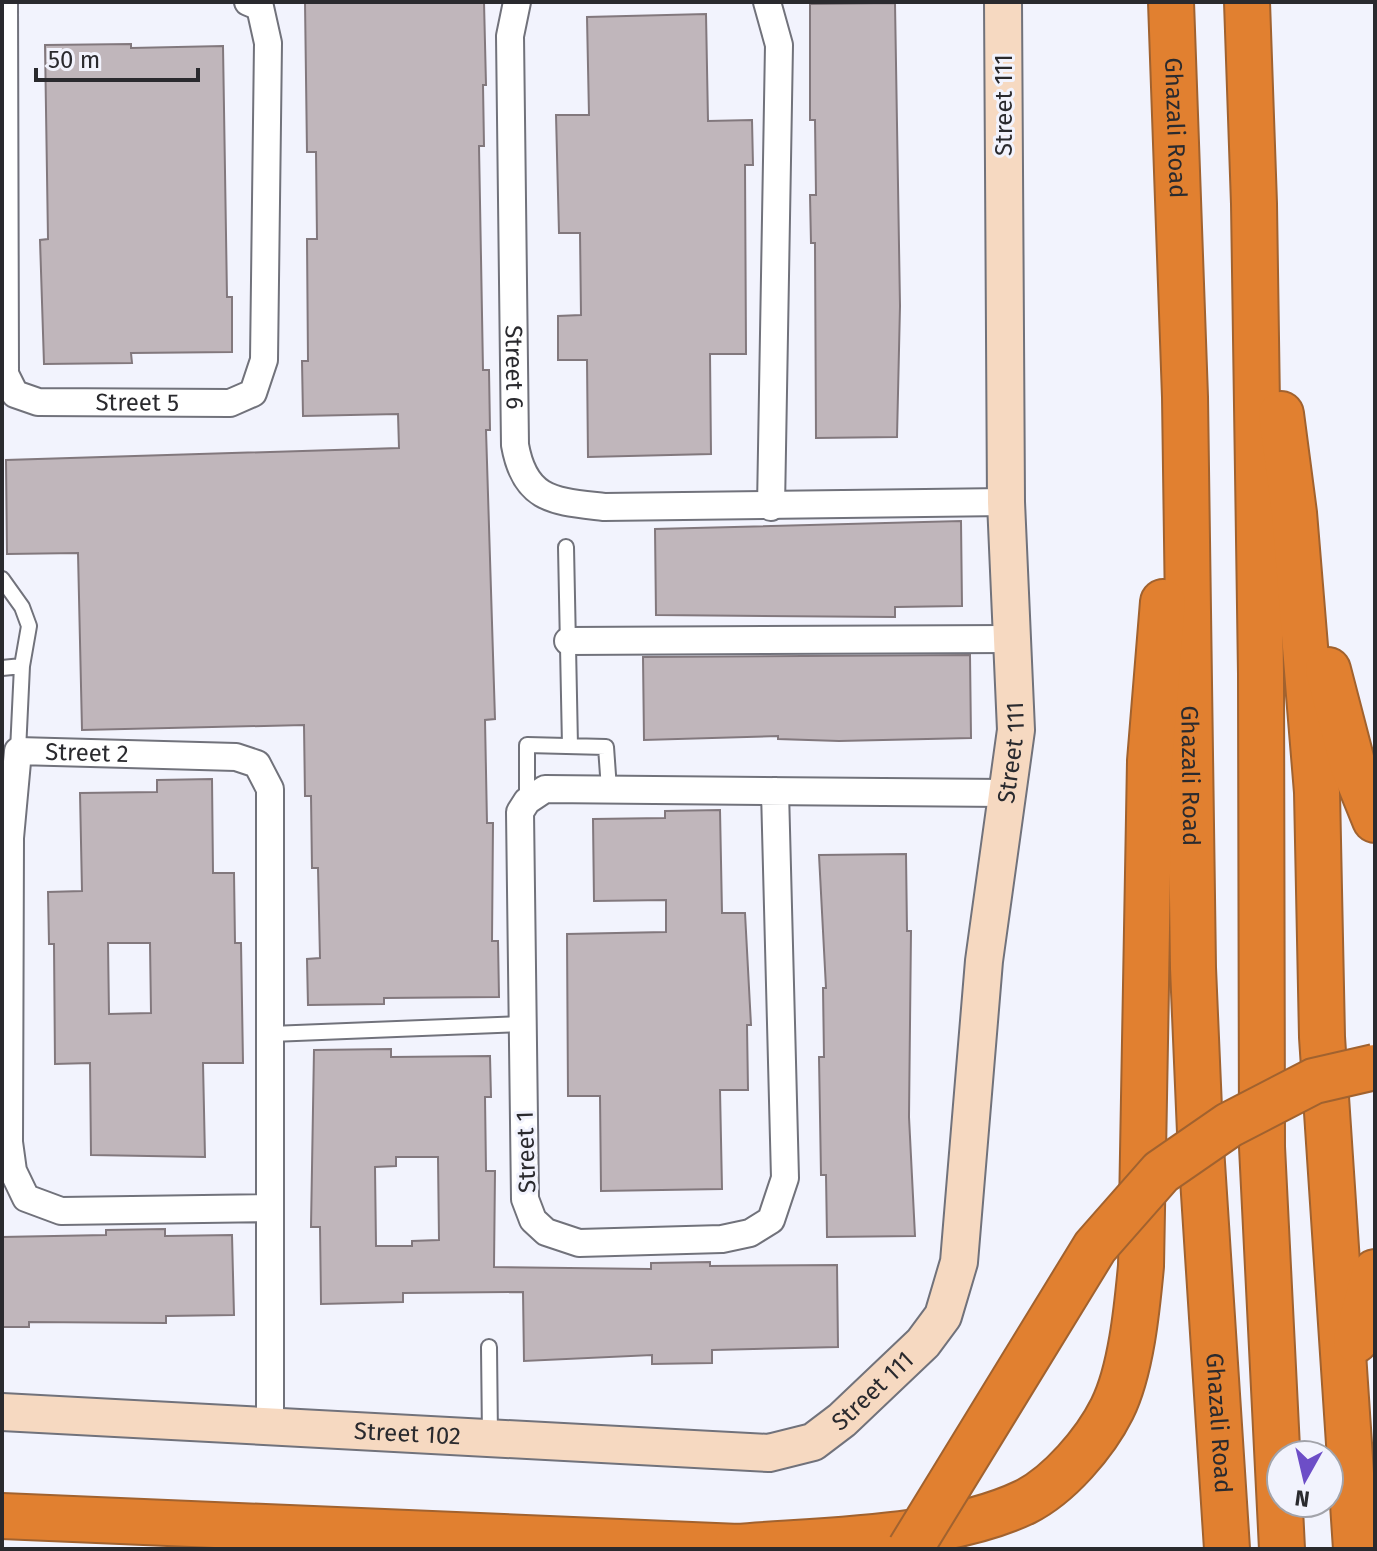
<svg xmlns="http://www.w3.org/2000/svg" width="1377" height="1551" font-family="'Fira Sans',sans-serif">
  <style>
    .building { fill: #c0b6bb; stroke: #82787d; stroke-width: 2; fill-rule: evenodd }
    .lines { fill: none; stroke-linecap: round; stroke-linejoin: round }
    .lane-casing { stroke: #71727b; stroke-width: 18 }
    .street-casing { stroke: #71727b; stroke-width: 30 }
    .secondary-casing { stroke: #71727b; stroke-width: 40 }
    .highway-casing { stroke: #a1622f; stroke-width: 48 }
    .lane { stroke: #fff; stroke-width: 14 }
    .street { stroke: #fff; stroke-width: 26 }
    .secondary { stroke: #f6d9c1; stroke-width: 36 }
    .highway { stroke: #e18030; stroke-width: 44 }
    .highway-bridge-casing { stroke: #a1622f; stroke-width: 48; stroke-linecap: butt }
    .highway-bridge { stroke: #e18030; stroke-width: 44 }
    .labels { text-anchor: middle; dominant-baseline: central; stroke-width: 6; stroke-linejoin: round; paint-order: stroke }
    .street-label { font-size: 24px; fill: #2a2a2e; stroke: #f2f3fd }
  </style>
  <rect width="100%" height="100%" fill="#f2f3fd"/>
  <path class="building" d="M 305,2 L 484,2 L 486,85 L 483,85 L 484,146 L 479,146 L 483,370 L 489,370 L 490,430 L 486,430 L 495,719 L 485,720 L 487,823 L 493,823 L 492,941 L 498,941 L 499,997 L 384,998 L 384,1004 L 308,1005 L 307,959 L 320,958 L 318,868 L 312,868 L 311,796 L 305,796 L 304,725 L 82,730 L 78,553 L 7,554 L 6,460 L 399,448 L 398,414 L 303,416 L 302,361 L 308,361 L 307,239 L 317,239 L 316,152 L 307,152 Z
    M 895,3 L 900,306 L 897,437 L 816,438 L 815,243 L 811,243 L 810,195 L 816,195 L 815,120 L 810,120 L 810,4 Z
    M 706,14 L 708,121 L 752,120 L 753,165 L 745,165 L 746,354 L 710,354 L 711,454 L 588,457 L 587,360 L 558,360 L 558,316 L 581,315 L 580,233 L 559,233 L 556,115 L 589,115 L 587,17 Z
    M 131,44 L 131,48 L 223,46 L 227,297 L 232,297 L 232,352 L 131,353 L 132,363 L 44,364 L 40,240 L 48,239 L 45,45 Z
    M 961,521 L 962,606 L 895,607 L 895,617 L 656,615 L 655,529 Z
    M 970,655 L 971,738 L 839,741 L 778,739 L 778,736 L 644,740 L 643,657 Z
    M 212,779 L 213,873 L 234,873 L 235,943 L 241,943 L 243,1063 L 203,1063 L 205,1157 L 91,1155 L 90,1063 L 55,1064 L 54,944 L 49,944 L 48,892 L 82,891 L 80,793 L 157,792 L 157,780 ZM 108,943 L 150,943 L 151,1013 L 109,1014 Z
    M 720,810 L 722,913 L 745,913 L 751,1025 L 747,1025 L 748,1090 L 720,1090 L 722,1189 L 601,1191 L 600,1096 L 568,1096 L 567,934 L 666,932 L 666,900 L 594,901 L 593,819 L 665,818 L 665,811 Z
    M 906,854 L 907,931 L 911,931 L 909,1117 L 915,1236 L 827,1237 L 826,1175 L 821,1175 L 819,1057 L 824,1057 L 823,988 L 826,988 L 819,855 Z
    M 391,1049 L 391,1057 L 490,1056 L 491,1097 L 485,1097 L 486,1171 L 495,1171 L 494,1267 L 651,1269 L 651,1263 L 710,1262 L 710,1266 L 837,1265 L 838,1347 L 712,1350 L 712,1363 L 652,1364 L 652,1355 L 524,1361 L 523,1292 L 403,1293 L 403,1302 L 321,1304 L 320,1227 L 311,1227 L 314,1050 ZM 396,1157 L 438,1157 L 439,1240 L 412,1241 L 412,1246 L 376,1246 L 375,1167 L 396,1166 Z
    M 165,1229 L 165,1236 L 232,1235 L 234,1315 L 166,1316 L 166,1323 L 29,1322 L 29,1327 L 2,1327 L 2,1237 L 106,1235 L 106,1230 Z"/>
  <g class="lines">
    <g class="lane-casing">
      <path id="lane" d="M 566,547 L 570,746
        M 2,579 L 22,607 L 29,626 L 22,666 L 18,751
        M 2,668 L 22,666
        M 527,801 L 527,745 L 606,747 L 609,789
        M 271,1034 L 523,1024
        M 489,1347 L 490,1437"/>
    </g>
    <g class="street-casing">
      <g id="street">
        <path id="s1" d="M 4,2 L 5,374 L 15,394 L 38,402 L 230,403 L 253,393 L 264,360 L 268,43 L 260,7 L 248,2"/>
        <path id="s2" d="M 517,2 L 510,36 L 515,445 C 525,501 554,501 604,507 L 1006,502"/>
        <path d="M 767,2 L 779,45 L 771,507"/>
        <path d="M 568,641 L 1010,639"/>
        <path d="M 775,791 L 785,1178 L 771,1220 L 750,1233 L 722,1239 L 579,1243 L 546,1232 L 533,1220 L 525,1199 L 520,812 L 527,801 L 545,789 L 1005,793"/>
        <path id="s3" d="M 268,1208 L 61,1211 L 26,1198 L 13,1171 L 9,1142 L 10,838 L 18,751 L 236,757 L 257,764 L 270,789 L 270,1426"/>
      </g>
    </g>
    <g class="secondary-casing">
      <g id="secondary">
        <path id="s4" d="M 2,1412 L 769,1453 L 813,1442 L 842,1420 L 923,1343 L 943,1316 L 959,1262 L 984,961 L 1016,730 L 1006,502 L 1003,2"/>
      </g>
    </g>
    <g class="highway-casing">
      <g id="highway">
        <path id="s5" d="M 1171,2 L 1185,397 L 1193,968 L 1200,1132 L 1227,1549"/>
        <path d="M 1247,2 L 1254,204 L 1261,673 L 1262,1147 L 1282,1549"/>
        <path d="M 1281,414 L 1294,513 L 1317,792 L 1322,1037 L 1356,1549"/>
        <path d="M 1328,670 L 1353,766 L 1375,820"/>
        <path d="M 1356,1340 L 1375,1272"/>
        <path d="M 2,1516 L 765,1548"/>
        <path d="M 736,1547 C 823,1540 946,1540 1025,1502 C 1059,1485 1095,1443 1112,1409 C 1131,1371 1137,1309 1141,1266 L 1150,761 L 1163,602"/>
      </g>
    </g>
    <use href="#lane" class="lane"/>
    <use href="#street" class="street"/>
    <use href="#secondary" class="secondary"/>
    <use href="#highway" class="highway"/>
    <g class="highway-bridge-casing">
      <path id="highway-bridge" d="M 910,1549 L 1095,1247 L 1161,1172 L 1229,1125 L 1314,1081 L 1375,1067"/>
    </g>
    <use href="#highway-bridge" class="highway-bridge"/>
  </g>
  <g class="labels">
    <g class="street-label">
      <text transform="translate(1004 105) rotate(-90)">Street 111</text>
      <text stroke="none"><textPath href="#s5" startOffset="126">Ghazali Road</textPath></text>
      <text stroke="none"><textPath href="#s2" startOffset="366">Street 6</textPath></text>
      <text stroke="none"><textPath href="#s1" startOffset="518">Street 5</textPath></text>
      <text stroke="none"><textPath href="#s3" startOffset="764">Street 2</textPath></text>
      <text stroke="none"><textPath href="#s4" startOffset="1564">Street 111</textPath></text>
      <text stroke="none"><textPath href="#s5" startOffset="774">Ghazali Road</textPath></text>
      <text transform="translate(526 1152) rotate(-92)">Street 1</text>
      <text stroke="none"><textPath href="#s4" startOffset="892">Street 111</textPath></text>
      <text stroke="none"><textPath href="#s5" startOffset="1422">Ghazali Road</textPath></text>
      <text stroke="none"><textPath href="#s4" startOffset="406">Street 102</textPath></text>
    </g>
  </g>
  <rect width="1377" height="1551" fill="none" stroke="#2a2a2e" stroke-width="8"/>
  <g transform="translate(1305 1479) rotate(188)"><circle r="38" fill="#f2f3fd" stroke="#a2a3aa" stroke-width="2"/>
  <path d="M0-6L14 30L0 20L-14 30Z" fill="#6d4ec7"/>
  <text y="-12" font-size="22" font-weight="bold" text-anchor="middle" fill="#2a2a2e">N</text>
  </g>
  <path d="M36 68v12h162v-12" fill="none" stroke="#2a2a2e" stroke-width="4"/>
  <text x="48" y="68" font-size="24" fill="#2a2a2e" stroke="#f2f3fd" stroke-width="6" paint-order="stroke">50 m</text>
</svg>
